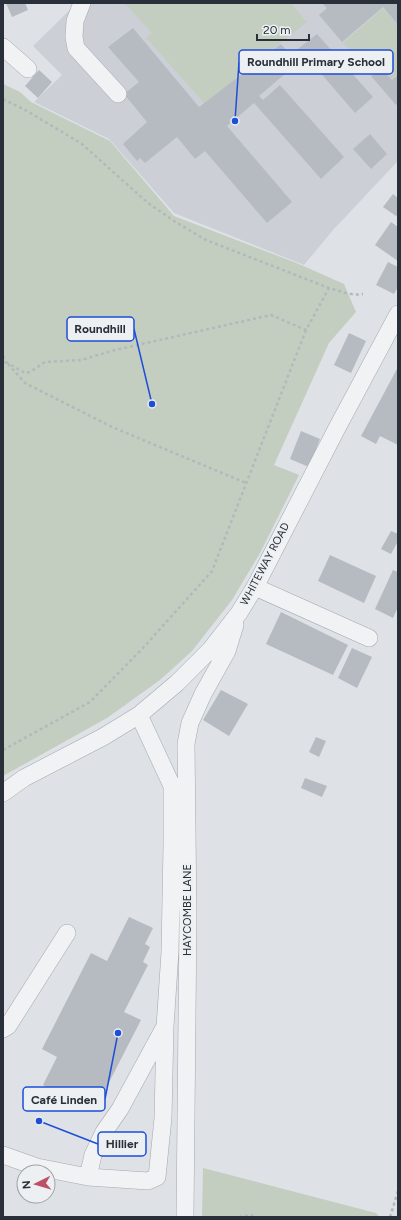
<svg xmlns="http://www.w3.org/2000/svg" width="401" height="1220" font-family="Figtree,sans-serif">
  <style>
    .built { fill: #ccd0d6 }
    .green { fill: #c4cec0 }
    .building { fill: #b6bbc2 }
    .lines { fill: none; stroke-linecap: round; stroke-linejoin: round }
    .minor-casing { stroke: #a4a8af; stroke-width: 18 }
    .path { stroke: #b4b8bc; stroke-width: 2.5; stroke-dasharray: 3 3; stroke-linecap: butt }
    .minor { stroke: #f0f2f4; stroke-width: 17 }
    .labels { text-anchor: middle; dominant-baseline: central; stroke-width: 4; stroke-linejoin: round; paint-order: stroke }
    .street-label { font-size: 11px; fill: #29303a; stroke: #edf0f3 }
    .leader { fill: none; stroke: #1d4ed8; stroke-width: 1.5 }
    .callout-dot { fill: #1d4ed8; stroke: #edf0f3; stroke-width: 1.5 }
    .callout { fill: #edf0f3; stroke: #1d4ed8; stroke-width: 1.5 }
    .callout-label { font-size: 12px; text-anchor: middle; font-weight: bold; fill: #29303a }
  </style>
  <rect width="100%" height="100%" fill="#dee1e6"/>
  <path class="built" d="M 77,3 L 398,3 L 398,161 L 333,230 L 304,265 L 174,213 L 109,139 L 34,102 L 62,75 L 33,46 Z"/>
  <path class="green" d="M 126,3 L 291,3 L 307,22 L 205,104 L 146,38 L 152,33 L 125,4 Z
    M 383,8 L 398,26 L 398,74 L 392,79 L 381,67 L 372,74 L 343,43 Z
    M 3,84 L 20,92 L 31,102 L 110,141 L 174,216 L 299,264 L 344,284 L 356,312 L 329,343 L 274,465 L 299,475 L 260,553 L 232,600 L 192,651 L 160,680 L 107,718 L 3,776 Z
    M 203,1168 L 376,1213 L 380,1217 L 202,1217 Z"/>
  <path class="building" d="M 6,3 L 25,3 L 28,10 L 12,17 Z
    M 322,3 L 398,3 L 398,25 L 383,7 L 342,42 L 319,15 L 327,8 Z
    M 133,28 L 199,107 L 281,44 L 290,55 L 317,34 L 373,97 L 355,113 L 306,56 L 259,96 L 263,100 L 280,85 L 344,157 L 321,179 L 254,103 L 227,126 L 292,202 L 267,223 L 205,151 L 195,159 L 177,137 L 145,163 L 140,158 L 137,161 L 123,144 L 147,122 L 124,94 L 139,82 L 108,47 Z
    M 381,68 L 392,80 L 398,75 L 398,103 L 396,105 L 371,76 Z
    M 39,70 L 52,82 L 38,98 L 25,86 Z
    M 370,134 L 387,154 L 371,169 L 353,149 Z
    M 393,194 L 398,198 L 398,214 L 396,216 L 383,207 Z
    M 391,222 L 398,227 L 398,261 L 375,245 Z
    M 388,262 L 398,267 L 398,287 L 394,294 L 376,285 Z
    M 349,333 L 366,341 L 351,373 L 334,365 Z
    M 398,367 L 398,445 L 380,436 L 376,444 L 361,436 Z
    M 301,431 L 320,439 L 309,467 L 290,459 Z
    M 391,531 L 398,534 L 398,541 L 391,554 L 381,549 Z
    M 330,555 L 376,576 L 364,603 L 318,581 Z
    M 393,570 L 398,572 L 398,607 L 393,618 L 375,609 Z
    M 281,612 L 348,645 L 333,675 L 266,644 Z
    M 352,648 L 372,657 L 357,688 L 338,678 Z
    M 221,690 L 248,704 L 229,736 L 203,720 Z
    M 316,737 L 326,741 L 319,757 L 309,752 Z
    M 305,778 L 327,786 L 322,797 L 301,788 Z
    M 129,917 L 153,928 L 145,944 L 150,947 L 143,962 L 148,965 L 124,1012 L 141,1020 L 102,1096 L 92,1090 L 84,1106 L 43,1085 L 57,1057 L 42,1049 L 91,953 L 107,961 Z"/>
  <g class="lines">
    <g class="minor-casing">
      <path id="minor" d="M 82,3 L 75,21 L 74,37 L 76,48 L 118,94
        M 3,47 L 28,69
        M 255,587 L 369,638
        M 3,793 L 24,778 L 103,737 L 139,715 L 177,683 L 211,649 L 239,613 L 255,587 L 337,428 L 398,314
        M 3,1029 L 8,1026 L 67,933
        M 3,1155 L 37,1167 L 88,1177 L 148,1181 L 157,1177 L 163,1118 L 165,1027 L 170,952 L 172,844 L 172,786 L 139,715
        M 88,1177 L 93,1155 L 104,1132 L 120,1109 L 164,1028
        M 185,1217 L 188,917 L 186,744 L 190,723 L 203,694 L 227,651 L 235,625"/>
    </g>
    <path class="path" d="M 3,99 L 27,111 L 82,144 L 148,203 L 177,223 L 206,240 L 329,288 C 340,291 351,296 363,294
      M 3,356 L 6,362 L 3,363
      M 6,362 L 25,373 L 30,372 L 45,362 L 81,360 L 115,350 L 271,315 L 306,330 L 329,288
      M 8,364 L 25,383 L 112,427 L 246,483
      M 3,750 L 90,702 L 143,648 L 212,571 L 306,330
      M 239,1217 L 250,1215 L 257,1217
      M 390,1217 L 398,1191"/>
    <use href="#minor" class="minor"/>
  </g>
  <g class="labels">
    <g class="street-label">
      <text transform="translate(265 564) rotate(-62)">WHITEWAY ROAD</text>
      <text transform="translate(187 910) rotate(-90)">HAYCOMBE LANE</text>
    </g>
  </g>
  <path class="leader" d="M235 121L239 62M152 404L134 329M118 1033L105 1099M39 1121L98 1144"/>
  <g class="callout-dot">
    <circle cx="235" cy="121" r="4"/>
    <circle cx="152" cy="404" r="4"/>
    <circle cx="118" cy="1033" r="4"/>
    <circle cx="39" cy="1121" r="4"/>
  </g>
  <g class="callout">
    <rect x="239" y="50" width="154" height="24" rx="4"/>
    <rect x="67" y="317" width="67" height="24" rx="4"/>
    <rect x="23" y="1087" width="82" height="24" rx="4"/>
    <rect x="98" y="1132" width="48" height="24" rx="4"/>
  </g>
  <g class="callout-label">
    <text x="316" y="66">Roundhill Primary School</text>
    <text x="100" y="333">Roundhill</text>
    <text x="64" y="1104">Café Linden</text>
    <text x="122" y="1148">Hillier</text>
  </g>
  <rect width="401" height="1220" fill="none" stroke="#29303a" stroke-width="8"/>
  <g transform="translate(36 1184) rotate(265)"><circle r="19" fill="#edf0f3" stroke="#9fa3a9"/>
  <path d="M0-3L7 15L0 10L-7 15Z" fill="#be5065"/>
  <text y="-6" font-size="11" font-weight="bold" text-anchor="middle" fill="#29303a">N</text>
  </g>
  <path d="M257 34v6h52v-6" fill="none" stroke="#29303a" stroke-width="2"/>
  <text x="263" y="34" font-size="12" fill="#29303a" stroke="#edf0f3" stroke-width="3" paint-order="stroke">20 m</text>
</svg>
